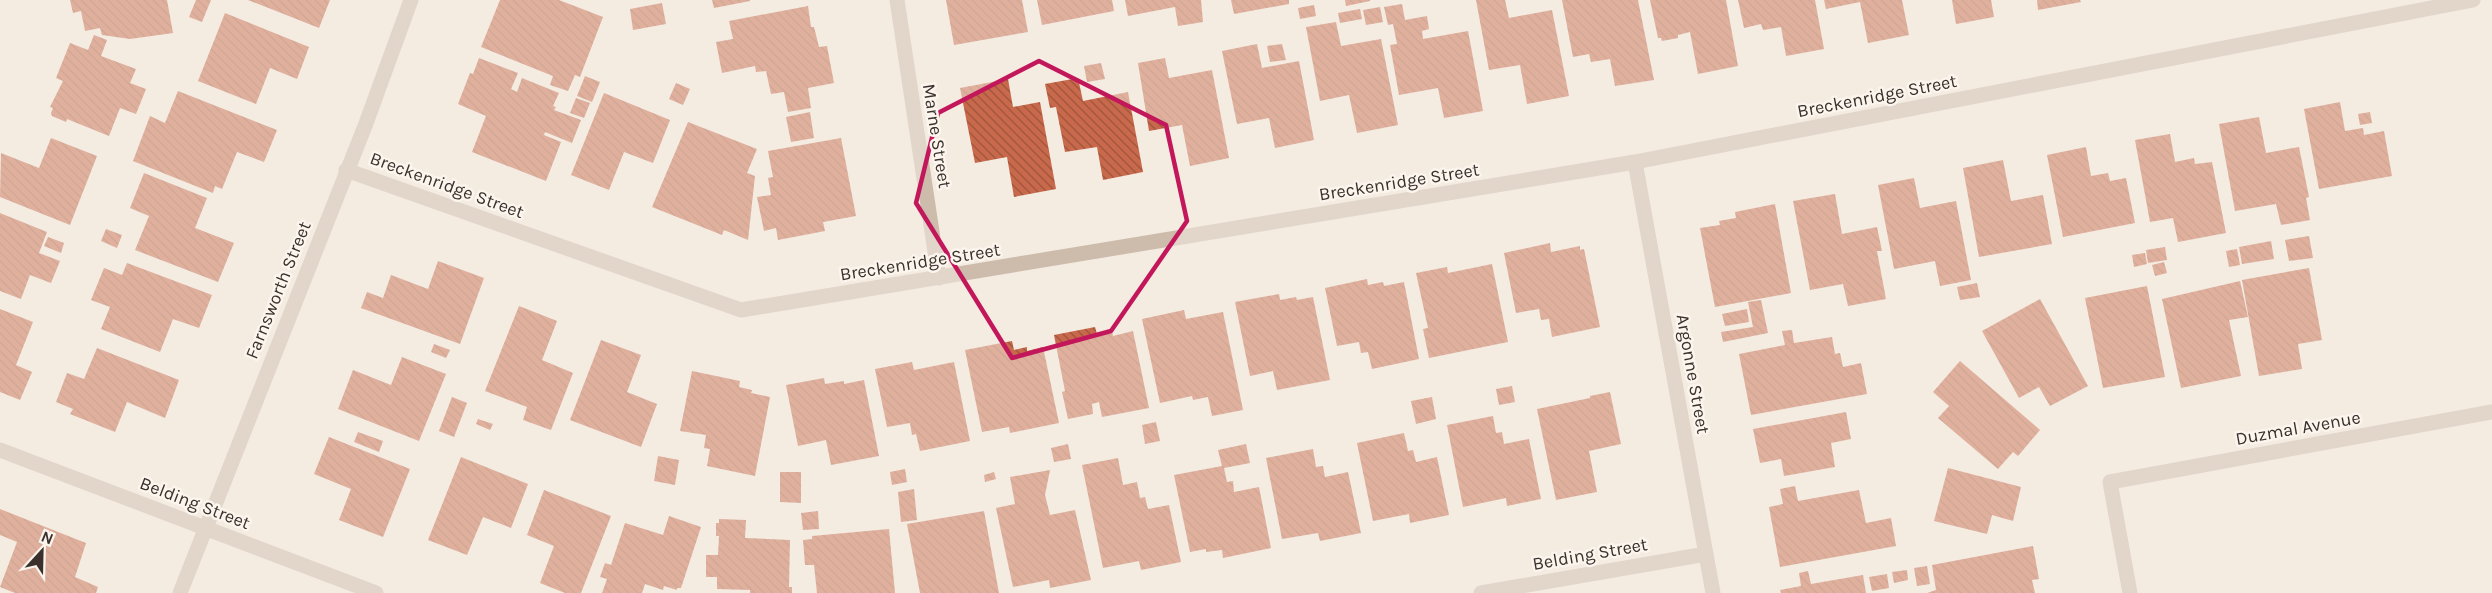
<svg xmlns="http://www.w3.org/2000/svg" width="2492" height="593" font-family="Karla,sans-serif">
  <style>
    .building { fill: url(#building-back-hatch) }
    .lines { fill: none; stroke-linecap: round; stroke-linejoin: round }
    .minor { stroke: #cdbbac; stroke-width: 15 }
    .marked { fill: none; stroke: #c2185b; stroke-width: 4.5; stroke-linejoin: round }
    .labels { text-anchor: middle; dominant-baseline: central; stroke-width: 5; stroke-linejoin: round; paint-order: stroke }
    .street-label { font-size: 18px; fill: #3b302b; stroke: #fbf5ee }
  </style>
  <defs>
    <pattern id="building-back-hatch" width="6" height="6" patternUnits="userSpaceOnUse" patternTransform="scale(1.5)"><rect width="6" height="6" fill="#c8694b"/><path d="M-1 5l2 2M0 0l6 6M5-1l2 2" fill="none" stroke="#a4573f"/></pattern>
  </defs>
  <rect width="100%" height="100%" fill="#f4ebe1"/>
  <path class="building" d="M 70,0 L 167,0 L 173,33 L 130,39 L 102,35 L 100,28 L 85,31 L 81,11 L 73,13 Z
    M 196,0 L 211,0 L 202,22 L 189,17 Z
    M 248,0 L 330,0 L 319,28 Z
    M 500,0 L 559,0 L 603,17 L 580,77 L 575,75 L 568,91 L 550,85 L 553,76 L 481,47 Z
    M 712,0 L 750,0 L 750,1 L 714,8 Z
    M 946,0 L 1022,0 L 1028,32 L 954,45 Z
    M 1037,0 L 1112,0 L 1114,11 L 1042,25 Z
    M 1125,0 L 1201,0 L 1203,22 L 1178,26 L 1175,7 L 1128,16 Z
    M 1231,0 L 1289,0 L 1289,4 L 1234,14 Z
    M 1345,0 L 1370,0 L 1370,1 L 1346,6 Z
    M 1476,0 L 1505,0 L 1509,18 L 1552,10 L 1569,96 L 1527,104 L 1520,65 L 1489,70 Z
    M 1562,0 L 1638,0 L 1654,80 L 1615,86 L 1610,59 L 1591,62 L 1589,54 L 1573,57 Z
    M 1650,0 L 1726,0 L 1738,66 L 1698,74 L 1690,32 L 1678,35 L 1678,38 L 1662,41 L 1661,38 L 1658,38 Z
    M 1738,0 L 1815,0 L 1824,49 L 1786,56 L 1781,27 L 1763,30 L 1761,24 L 1744,28 Z
    M 1824,0 L 1902,0 L 1909,35 L 1868,43 L 1860,2 L 1826,9 Z
    M 1952,0 L 1991,0 L 1994,17 L 1956,24 Z
    M 2037,0 L 2080,0 L 2081,2 L 2038,10 Z
    M 662,3 L 666,24 L 633,30 L 630,9 Z
    M 1402,4 L 1405,20 L 1427,16 L 1429,29 L 1422,31 L 1423,39 L 1468,31 L 1483,111 L 1444,118 L 1438,88 L 1399,95 L 1390,45 L 1397,44 L 1393,24 L 1388,25 L 1384,7 Z
    M 1314,5 L 1316,16 L 1300,19 L 1298,8 Z
    M 808,6 L 811,27 L 814,27 L 819,47 L 827,46 L 834,83 L 808,88 L 811,108 L 788,112 L 784,92 L 771,94 L 766,71 L 756,72 L 755,66 L 722,73 L 716,42 L 733,39 L 729,21 Z
    M 1380,7 L 1383,22 L 1366,25 L 1363,10 Z
    M 1360,9 L 1362,19 L 1340,23 L 1338,13 Z
    M 225,13 L 309,47 L 297,79 L 270,68 L 256,104 L 198,81 Z
    M 1336,22 L 1341,46 L 1381,39 L 1398,125 L 1357,133 L 1349,95 L 1320,101 L 1306,27 Z
    M 94,35 L 107,40 L 101,56 L 136,69 L 130,83 L 146,89 L 136,114 L 120,108 L 109,136 L 67,119 L 66,122 L 52,116 L 51,113 L 53,108 L 50,107 L 63,81 L 56,78 L 70,43 L 88,50 Z
    M 1257,44 L 1262,68 L 1299,61 L 1314,140 L 1275,148 L 1269,118 L 1237,124 L 1222,51 Z
    M 1282,44 L 1286,60 L 1270,62 L 1267,46 Z
    M 479,58 L 518,73 L 511,89 L 517,92 L 522,78 L 559,93 L 553,106 L 556,107 L 554,110 L 581,120 L 572,143 L 545,132 L 544,135 L 561,142 L 546,181 L 472,152 L 486,116 L 458,104 L 470,73 L 473,74 Z
    M 1165,58 L 1169,78 L 1212,70 L 1229,158 L 1190,166 L 1182,125 L 1149,131 L 1138,63 Z
    M 1101,63 L 1105,79 L 1087,82 L 1084,66 Z
    M 585,76 L 600,82 L 592,102 L 577,96 Z
    M 1078,78 L 1083,101 L 1128,92 L 1143,172 L 1103,180 L 1097,147 L 1065,152 L 1056,107 L 1050,108 L 1045,84 Z
    M 1008,79 L 1013,107 L 1040,102 L 1056,189 L 1014,197 L 1007,157 L 975,163 L 960,88 Z
    M 676,83 L 690,89 L 683,105 L 669,99 Z
    M 178,91 L 277,130 L 264,162 L 237,152 L 222,189 L 215,186 L 213,193 L 133,161 L 150,116 L 165,123 Z
    M 604,93 L 670,120 L 653,163 L 624,152 L 609,190 L 571,175 Z
    M 576,98 L 590,103 L 584,118 L 570,113 Z
    M 2340,102 L 2345,131 L 2363,128 L 2364,135 L 2384,131 L 2392,176 L 2319,189 L 2304,109 Z
    M 810,112 L 814,138 L 791,142 L 786,117 Z
    M 2370,112 L 2372,123 L 2360,125 L 2358,114 Z
    M 2259,117 L 2266,153 L 2299,147 L 2309,197 L 2306,198 L 2310,220 L 2281,225 L 2276,204 L 2235,211 L 2219,124 Z
    M 688,122 L 757,149 L 747,173 L 755,176 L 748,240 L 724,230 L 722,235 L 652,207 Z
    M 2170,134 L 2175,162 L 2194,158 L 2195,164 L 2212,162 L 2226,233 L 2178,242 L 2173,218 L 2150,222 L 2135,140 Z
    M 51,138 L 97,156 L 70,225 L 0,197 L 1,153 L 39,168 Z
    M 841,138 L 856,216 L 823,222 L 825,231 L 778,240 L 776,228 L 764,231 L 757,197 L 771,195 L 768,178 L 773,177 L 768,151 Z
    M 2086,147 L 2091,176 L 2108,173 L 2110,181 L 2126,178 L 2135,223 L 2063,237 L 2047,155 Z
    M 2003,160 L 2011,201 L 2043,195 L 2052,244 L 1979,257 L 1963,168 Z
    M 144,173 L 207,198 L 195,228 L 234,243 L 218,282 L 135,250 L 149,216 L 130,208 Z
    M 1914,178 L 1920,208 L 1956,201 L 1971,280 L 1940,286 L 1935,261 L 1894,269 L 1878,185 Z
    M 1835,194 L 1842,234 L 1877,227 L 1882,251 L 1877,251 L 1886,299 L 1848,306 L 1843,284 L 1810,290 L 1793,201 Z
    M 1775,204 L 1791,293 L 1715,307 L 1700,228 L 1720,225 L 1719,221 L 1736,218 L 1735,212 Z
    M 0,213 L 47,232 L 39,253 L 60,261 L 51,283 L 30,275 L 21,299 L 0,291 Z
    M 106,229 L 122,235 L 117,248 L 101,241 Z
    M 2309,236 L 2313,258 L 2289,261 L 2285,240 Z
    M 48,237 L 64,243 L 61,253 L 44,246 Z
    M 2271,241 L 2274,259 L 2242,264 L 2239,247 Z
    M 1550,243 L 1551,252 L 1580,246 L 1580,250 L 1584,249 L 1600,327 L 1552,337 L 1549,319 L 1541,320 L 1539,309 L 1516,313 L 1504,253 Z
    M 2165,247 L 2167,260 L 2148,263 L 2146,250 Z
    M 2237,249 L 2240,265 L 2229,267 L 2226,251 Z
    M 2145,253 L 2147,264 L 2134,267 L 2132,255 Z
    M 438,261 L 484,278 L 460,344 L 361,308 L 367,292 L 383,298 L 391,275 L 428,289 Z
    M 2164,262 L 2167,273 L 2155,276 L 2152,265 Z
    M 127,263 L 212,295 L 199,328 L 173,319 L 160,352 L 101,329 L 110,307 L 91,300 L 104,268 L 122,275 Z
    M 1492,264 L 1508,342 L 1429,358 L 1423,329 L 1428,328 L 1416,273 L 1447,267 L 1448,273 Z
    M 2309,268 L 2322,340 L 2298,344 L 2302,369 L 2259,376 L 2242,280 Z
    M 1367,279 L 1368,285 L 1383,282 L 1384,286 L 1404,282 L 1419,359 L 1372,369 L 1368,352 L 1361,353 L 1359,342 L 1337,346 L 1325,288 Z
    M 2240,281 L 2248,317 L 2229,320 L 2241,376 L 2181,388 L 2162,299 Z
    M 1977,283 L 1980,297 L 1960,300 L 1957,287 Z
    M 2147,286 L 2165,377 L 2103,388 L 2085,298 Z
    M 1279,294 L 1280,300 L 1296,297 L 1297,300 L 1313,297 L 1330,380 L 1277,390 L 1273,371 L 1250,376 L 1235,302 Z
    M 2040,299 L 2088,386 L 2050,406 L 2039,387 L 2019,398 L 1982,331 Z
    M 1761,300 L 1768,333 L 1723,342 L 1721,332 L 1753,327 L 1748,302 Z
    M 519,306 L 557,321 L 542,360 L 573,373 L 551,430 L 523,420 L 527,407 L 485,391 Z
    M 0,309 L 33,322 L 16,365 L 32,372 L 20,400 L 0,392 Z
    M 1747,309 L 1749,322 L 1725,326 L 1722,314 Z
    M 1184,310 L 1186,319 L 1223,312 L 1243,410 L 1212,416 L 1208,397 L 1193,400 L 1192,396 L 1160,403 L 1142,319 Z
    M 1095,327 L 1097,334 L 1112,331 L 1113,336 L 1133,331 L 1149,408 L 1102,417 L 1099,402 L 1092,404 L 1093,414 L 1068,419 L 1062,392 L 1065,391 L 1054,335 Z
    M 1792,330 L 1794,343 L 1832,337 L 1835,354 L 1840,353 L 1843,367 L 1861,363 L 1867,394 L 1751,415 L 1739,354 L 1785,345 L 1782,331 Z
    M 601,340 L 641,355 L 627,392 L 657,404 L 641,447 L 570,420 Z
    M 1012,341 L 1014,350 L 1027,347 L 1027,351 L 1043,347 L 1059,423 L 1010,433 L 1009,427 L 982,432 L 965,350 Z
    M 434,344 L 450,350 L 446,358 L 431,352 Z
    M 97,348 L 179,380 L 165,418 L 127,402 L 115,432 L 70,414 L 73,409 L 56,402 L 67,373 L 84,379 Z
    M 402,357 L 446,374 L 419,441 L 338,409 L 353,370 L 391,385 Z
    M 1960,361 L 2040,430 L 2018,456 L 2013,452 L 1998,469 L 1938,418 L 1949,406 L 1933,392 Z
    M 912,362 L 914,370 L 954,362 L 970,441 L 920,451 L 916,434 L 912,435 L 910,423 L 887,427 L 875,369 Z
    M 692,371 L 740,381 L 739,387 L 752,390 L 751,393 L 770,397 L 755,476 L 707,466 L 710,449 L 704,448 L 706,435 L 680,431 Z
    M 824,378 L 825,384 L 844,381 L 844,384 L 864,380 L 879,456 L 831,465 L 826,440 L 798,446 L 786,385 Z
    M 1512,386 L 1515,402 L 1499,405 L 1496,389 Z
    M 1610,392 L 1621,444 L 1589,451 L 1597,492 L 1556,500 L 1537,409 L 1590,398 L 1590,396 Z
    M 452,397 L 467,403 L 454,437 L 439,431 Z
    M 1432,397 L 1436,419 L 1416,424 L 1411,401 Z
    M 1846,412 L 1851,439 L 1831,443 L 1835,467 L 1784,476 L 1781,459 L 1760,463 L 1753,429 Z
    M 1493,416 L 1496,433 L 1502,432 L 1504,444 L 1529,439 L 1541,499 L 1507,506 L 1506,498 L 1463,507 L 1447,425 Z
    M 478,419 L 493,424 L 490,430 L 476,424 Z
    M 1156,422 L 1160,441 L 1145,444 L 1142,425 Z
    M 358,432 L 383,441 L 379,452 L 354,442 Z
    M 1404,433 L 1408,451 L 1413,450 L 1416,462 L 1437,457 L 1449,515 L 1410,523 L 1409,514 L 1373,521 L 1357,443 Z
    M 329,437 L 410,469 L 383,537 L 339,520 L 351,489 L 314,474 Z
    M 1068,444 L 1071,459 L 1054,462 L 1051,448 Z
    M 1246,444 L 1250,463 L 1224,468 L 1227,482 L 1233,481 L 1234,492 L 1259,487 L 1271,548 L 1223,558 L 1222,550 L 1206,552 L 1206,549 L 1190,552 L 1174,475 L 1222,466 L 1218,450 Z
    M 1313,449 L 1316,467 L 1323,466 L 1325,477 L 1348,472 L 1361,533 L 1320,541 L 1318,533 L 1282,539 L 1266,458 Z
    M 658,456 L 679,460 L 675,485 L 654,481 Z
    M 461,457 L 528,484 L 511,528 L 483,517 L 467,555 L 428,540 Z
    M 1118,458 L 1123,485 L 1137,482 L 1140,498 L 1145,497 L 1148,509 L 1169,505 L 1181,562 L 1141,570 L 1139,561 L 1103,568 L 1082,465 Z
    M 1948,468 L 2021,487 L 2013,521 L 1992,515 L 1987,534 L 1934,521 Z
    M 905,469 L 907,482 L 892,485 L 890,472 Z
    M 1050,470 L 1045,495 L 1050,515 L 1075,510 L 1091,580 L 1050,588 L 1049,580 L 1013,587 L 996,508 L 1015,504 L 1010,477 Z
    M 780,472 L 801,472 L 801,503 L 780,502 Z
    M 994,472 L 996,479 L 985,482 L 984,475 Z
    M 1795,486 L 1798,501 L 1859,490 L 1866,523 L 1891,518 L 1896,546 L 1780,567 L 1769,507 L 1783,504 L 1780,489 Z
    M 914,489 L 917,520 L 901,522 L 898,492 Z
    M 544,490 L 611,516 L 581,593 L 565,593 L 540,583 L 554,546 L 527,535 Z
    M 0,509 L 86,543 L 75,577 L 98,587 L 96,593 L 15,593 L 0,587 L 17,542 L 0,535 Z
    M 818,511 L 819,529 L 803,530 L 801,513 Z
    M 984,511 L 999,593 L 920,593 L 907,524 Z
    M 669,516 L 701,527 L 681,588 L 677,588 L 677,590 L 664,586 L 663,590 L 645,584 L 642,593 L 602,593 L 607,579 L 600,577 L 605,563 L 611,565 L 625,523 L 663,535 Z
    M 719,519 L 746,520 L 745,538 L 790,540 L 789,587 L 792,587 L 792,593 L 750,593 L 750,590 L 717,589 L 717,577 L 706,577 L 706,555 L 718,555 L 719,536 L 716,536 L 716,523 L 719,523 Z
    M 889,529 L 895,593 L 817,593 L 814,565 L 805,565 L 803,540 L 812,539 L 812,536 Z
    M 2033,546 L 2039,579 L 2032,580 L 2035,593 L 1927,593 L 1936,590 L 1932,565 Z
    M 1927,566 L 1930,584 L 1917,586 L 1914,568 Z
    M 1907,570 L 1908,580 L 1894,583 L 1892,572 Z
    M 1808,571 L 1811,584 L 1863,575 L 1866,593 L 1781,593 L 1780,590 L 1801,586 L 1799,573 Z
    M 1887,574 L 1889,588 L 1872,591 L 1869,577 Z"/>
  <g class="lines">
    <path class="minor" d="M 897,0 L 939,278
      M 1635,162 L 1713,593
      M 346,170 L 741,310 L 1635,162 L 2473,0
      M 0,450 L 376,593
      M 180,593 L 365,126 L 411,0
      M 1481,593 L 1706,554
      M 2130,593 L 2110,482 L 2492,412"/>
  </g>
  <path d="M0 0H2492V593H0ZM 1039,61 L 1166,125 L 1187,221 L 1111,331 L 1012,358 L 916,203 L 938,113 Z" fill="#f4ebe1" fill-opacity=".55" fill-rule="evenodd"/>
  <path class="marked" d="M 1039,61 L 1166,125 L 1187,221 L 1111,331 L 1012,358 L 916,203 L 938,113 Z"/>
  <g class="labels">
    <g class="street-label">
      <text transform="translate(1877 96) rotate(-11)">Breckenridge Street</text>
      <text transform="translate(937 136) rotate(81)">Marne Street</text>
      <text transform="translate(1399 182) rotate(-9)">Breckenridge Street</text>
      <text transform="translate(447 185) rotate(20)">Breckenridge Street</text>
      <text transform="translate(920 262) rotate(-9)">Breckenridge Street</text>
      <text transform="translate(278 290) rotate(-68)">Farnsworth Street</text>
      <text transform="translate(1693 374) rotate(80)">Argonne Street</text>
      <text transform="translate(2298 428) rotate(-10)">Duzmal Avenue</text>
      <text transform="translate(195 503) rotate(21)">Belding Street</text>
      <text transform="translate(1590 554) rotate(-10)">Belding Street</text>
    </g>
  </g>
  <g transform="translate(42 551) rotate(22)" stroke="#fbf5ee" stroke-width="4.5" paint-order="stroke">
  <path d="M0-4.5L10 22L0 15L-10 22Z" fill="#3b302b"/>
  <text y="-9" font-size="16" font-weight="bold" text-anchor="middle" fill="#3b302b">N</text>
  </g>
</svg>
